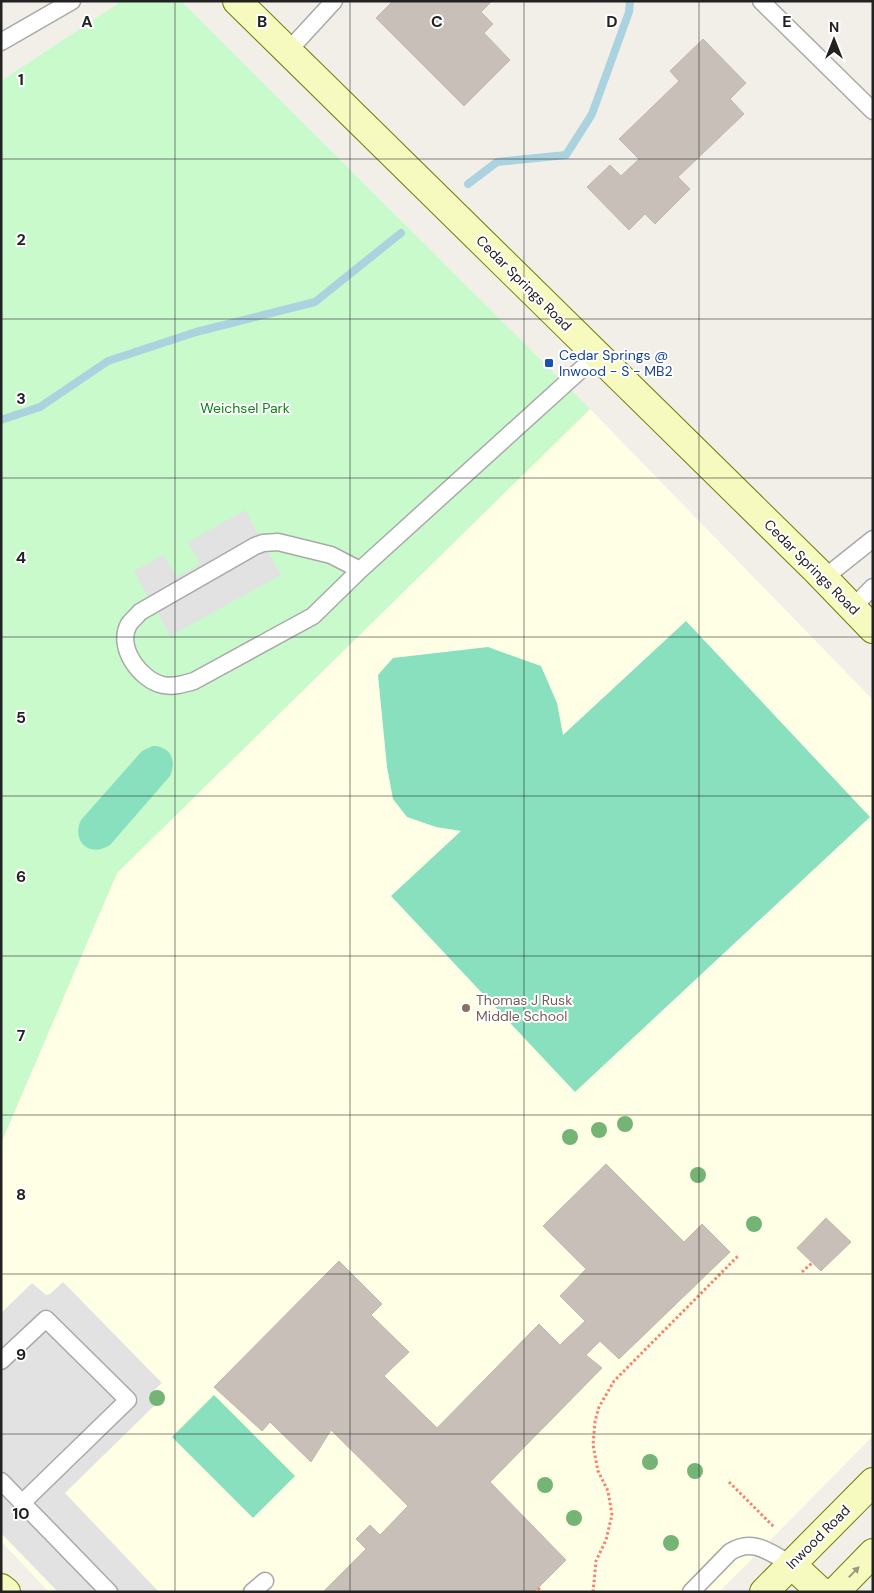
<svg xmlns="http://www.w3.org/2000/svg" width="874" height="1593" font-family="'DM Sans',sans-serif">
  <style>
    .education { fill: #ffffe5 }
    .park { fill: #c8facc }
    .pitch { fill: #88e0be }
    .parking { fill: #e2e2e2 }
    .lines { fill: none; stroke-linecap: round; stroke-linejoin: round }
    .stream { stroke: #aad3df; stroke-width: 8 }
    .building { fill: #c7bfb8; stroke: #c4b6ab }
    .lane-casing { stroke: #a9a9a9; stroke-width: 19 }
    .secondary-casing { stroke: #707d05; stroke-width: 30 }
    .path { stroke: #fa8072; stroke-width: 3; stroke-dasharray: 2.5 2.5; stroke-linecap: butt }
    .lane { stroke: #fff; stroke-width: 16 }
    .secondary { stroke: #f7fabf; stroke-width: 28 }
    .tree { fill: #74b475 }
    .oneway { fill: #979978 }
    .grid { fill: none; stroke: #222; stroke-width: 1; stroke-opacity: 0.55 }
    .transit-dot { fill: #1a4fb4; stroke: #fff; stroke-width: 2 }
    .education-dot { fill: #8d6e63; stroke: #fff; stroke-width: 2 }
    .labels { text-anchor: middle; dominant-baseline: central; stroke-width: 4; stroke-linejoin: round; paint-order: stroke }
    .street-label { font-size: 14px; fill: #222; stroke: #fff }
    .transit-label { font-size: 14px; fill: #164399; stroke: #fff; text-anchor: start }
    .park-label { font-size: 14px; fill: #0c8416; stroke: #fff }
    .education-label { font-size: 14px; fill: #785e54; stroke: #fff; text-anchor: start }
    .grid-label { font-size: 16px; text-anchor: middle; font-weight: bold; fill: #222; stroke: #fff; stroke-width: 4; stroke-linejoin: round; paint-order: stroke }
  </style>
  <rect width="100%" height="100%" fill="#f2efe9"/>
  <path class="education" d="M 590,409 L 873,700 L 873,1436 L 719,1592 L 49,1592 L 1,1541 L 1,1143 L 117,873 Z"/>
  <path class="park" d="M 122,1 L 181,1 L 590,409 L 117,873 L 1,1143 L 1,81 Z"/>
  <path class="pitch" d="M 686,621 L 870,817 L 575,1092 L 391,896 L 461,831 L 436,827 L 407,817 L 393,799 L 387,767 L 378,675 L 393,658 L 488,647 L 541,666 L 557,703 L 563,735 Z
    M 153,746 C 171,746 177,761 170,776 L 110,845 C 90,858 71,842 81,820 L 142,751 Z
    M 214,1395 L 295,1476 L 253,1518 L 172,1437 Z"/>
  <path class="parking" d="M 245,510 L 281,575 L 170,636 L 134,571 L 164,555 L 177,577 L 200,564 L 188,542 Z
    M 63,1282 L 162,1383 L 148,1396 L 156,1404 L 65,1493 L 159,1592 L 58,1592 L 1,1533 L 1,1313 L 32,1283 L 46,1295 L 50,1294 Z"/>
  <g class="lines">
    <path class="stream" d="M 468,184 L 497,162 L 566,155 L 592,114 L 629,12 L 630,1
      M 1,420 L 40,407 L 108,361 L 196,332 L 315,302 L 401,233"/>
  </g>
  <path class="building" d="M 393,1 L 492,1 L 481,12 L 493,24 L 484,33 L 510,60 L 464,106 L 376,18 Z
    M 703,39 L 746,83 L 730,99 L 744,114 L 678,177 L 690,189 L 655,224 L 645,214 L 629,230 L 587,187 L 610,165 L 621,176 L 639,159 L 619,139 L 679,81 L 670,71 Z
    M 606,1164 L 684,1242 L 702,1224 L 730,1252 L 619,1359 L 600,1341 L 586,1355 L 602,1368 L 490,1482 L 566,1560 L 534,1592 L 323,1592 L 366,1549 L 356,1539 L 370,1525 L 380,1535 L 408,1506 L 331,1430 L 311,1462 L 270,1422 L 262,1431 L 214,1387 L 339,1261 L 382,1304 L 371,1315 L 409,1352 L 384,1376 L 437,1428 L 539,1324 L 560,1345 L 585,1321 L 560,1296 L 586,1269 L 543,1226 Z
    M 826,1218 L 851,1242 L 821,1271 L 797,1248 Z"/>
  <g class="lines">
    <g class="lane-casing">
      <path id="lane" d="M 761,1 L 873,111
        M 1,42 L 72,1
        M 288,51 L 334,1
        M 360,570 L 331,555 L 278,542 L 263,543 L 255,546 L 140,612 C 137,616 132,620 129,624 C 116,647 140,680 163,685 C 174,687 184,684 194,681 L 313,616 L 360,570 L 597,355
        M 824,578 L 873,539
        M 852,608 L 873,587
        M 1,1361 L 46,1319 L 128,1400 L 23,1502
        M 1,1481 L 109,1592
        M 252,1592 L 265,1581
        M 691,1592 L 730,1552 C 753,1537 770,1553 791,1564"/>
    </g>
    <g class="secondary-casing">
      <path id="secondary" d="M 237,1 L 816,570 L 873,629
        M 791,1564 L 821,1592
        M 1,1588 L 6,1592
        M 764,1592 L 873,1482
        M 835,1592 L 873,1553"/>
    </g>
    <path class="path" d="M 802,1272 L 812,1263
      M 729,1482 L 774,1527
      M 538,1588 L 542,1592
      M 593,1592 L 596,1561 L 606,1540 L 612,1515 L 608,1491 L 598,1471 L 593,1445 L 595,1421 L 599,1407 L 614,1381 L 738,1256"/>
    <use href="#lane" class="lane"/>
    <use href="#secondary" class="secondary"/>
  </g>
  <g class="tree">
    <circle cx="625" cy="1124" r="8"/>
    <circle cx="599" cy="1130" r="8"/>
    <circle cx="570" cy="1137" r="8"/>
    <circle cx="698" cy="1175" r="8"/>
    <circle cx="754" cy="1224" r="8"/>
    <circle cx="157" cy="1398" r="8"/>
    <circle cx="650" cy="1462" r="8"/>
    <circle cx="695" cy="1471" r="8"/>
    <circle cx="545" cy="1485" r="8"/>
    <circle cx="574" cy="1518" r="8"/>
    <circle cx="671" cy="1543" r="8"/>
  </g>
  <defs><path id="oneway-solid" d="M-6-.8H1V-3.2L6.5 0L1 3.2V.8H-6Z" transform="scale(1.25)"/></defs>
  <use class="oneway" href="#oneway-solid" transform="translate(854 1572) rotate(-46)"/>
  <path class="grid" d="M 175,1 L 175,1592M 350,1 L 350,1592M 524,1 L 524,1592M 699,1 L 699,1592M 1,159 L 873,159M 1,319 L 873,319M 1,478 L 873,478M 1,637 L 873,637M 1,796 L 873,796M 1,956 L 873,956M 1,1115 L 873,1115M 1,1274 L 873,1274M 1,1434 L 873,1434"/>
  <rect class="transit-dot" x="544" y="358" width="10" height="10" rx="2.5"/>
  <circle class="education-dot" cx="466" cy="1008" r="5"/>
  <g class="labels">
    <g class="street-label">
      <text transform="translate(524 283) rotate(45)">Cedar Springs Road</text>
      <text transform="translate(812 567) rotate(45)">Cedar Springs Road</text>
      <text transform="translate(818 1537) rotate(-45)">Inwood Road</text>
    </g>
    <g class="transit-label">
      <text x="559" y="355">Cedar Springs @<tspan x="559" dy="16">Inwood - S - MB2</tspan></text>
    </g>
    <g class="park-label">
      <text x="245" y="408">Weichsel Park</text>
    </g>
    <g class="education-label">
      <text x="476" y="1000">Thomas J Rusk<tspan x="476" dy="16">Middle School</tspan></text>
    </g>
  </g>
  <g class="grid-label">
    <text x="87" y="27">A</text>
    <text x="262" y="27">B</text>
    <text x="437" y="27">C</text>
    <text x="612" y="27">D</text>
    <text x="787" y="27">E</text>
    <text x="21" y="85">1</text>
    <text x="21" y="245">2</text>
    <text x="21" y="404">3</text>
    <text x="21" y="563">4</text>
    <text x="21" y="723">5</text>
    <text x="21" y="882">6</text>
    <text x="21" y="1041">7</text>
    <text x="21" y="1200">8</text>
    <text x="21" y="1360">9</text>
    <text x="21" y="1519">10</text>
  </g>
  <rect width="874" height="1593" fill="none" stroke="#222222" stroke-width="5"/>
  <g transform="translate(834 40)" stroke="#ffffff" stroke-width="4" paint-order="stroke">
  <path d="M0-4L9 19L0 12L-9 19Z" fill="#222222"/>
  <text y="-8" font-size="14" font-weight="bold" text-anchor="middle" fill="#222222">N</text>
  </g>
</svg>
